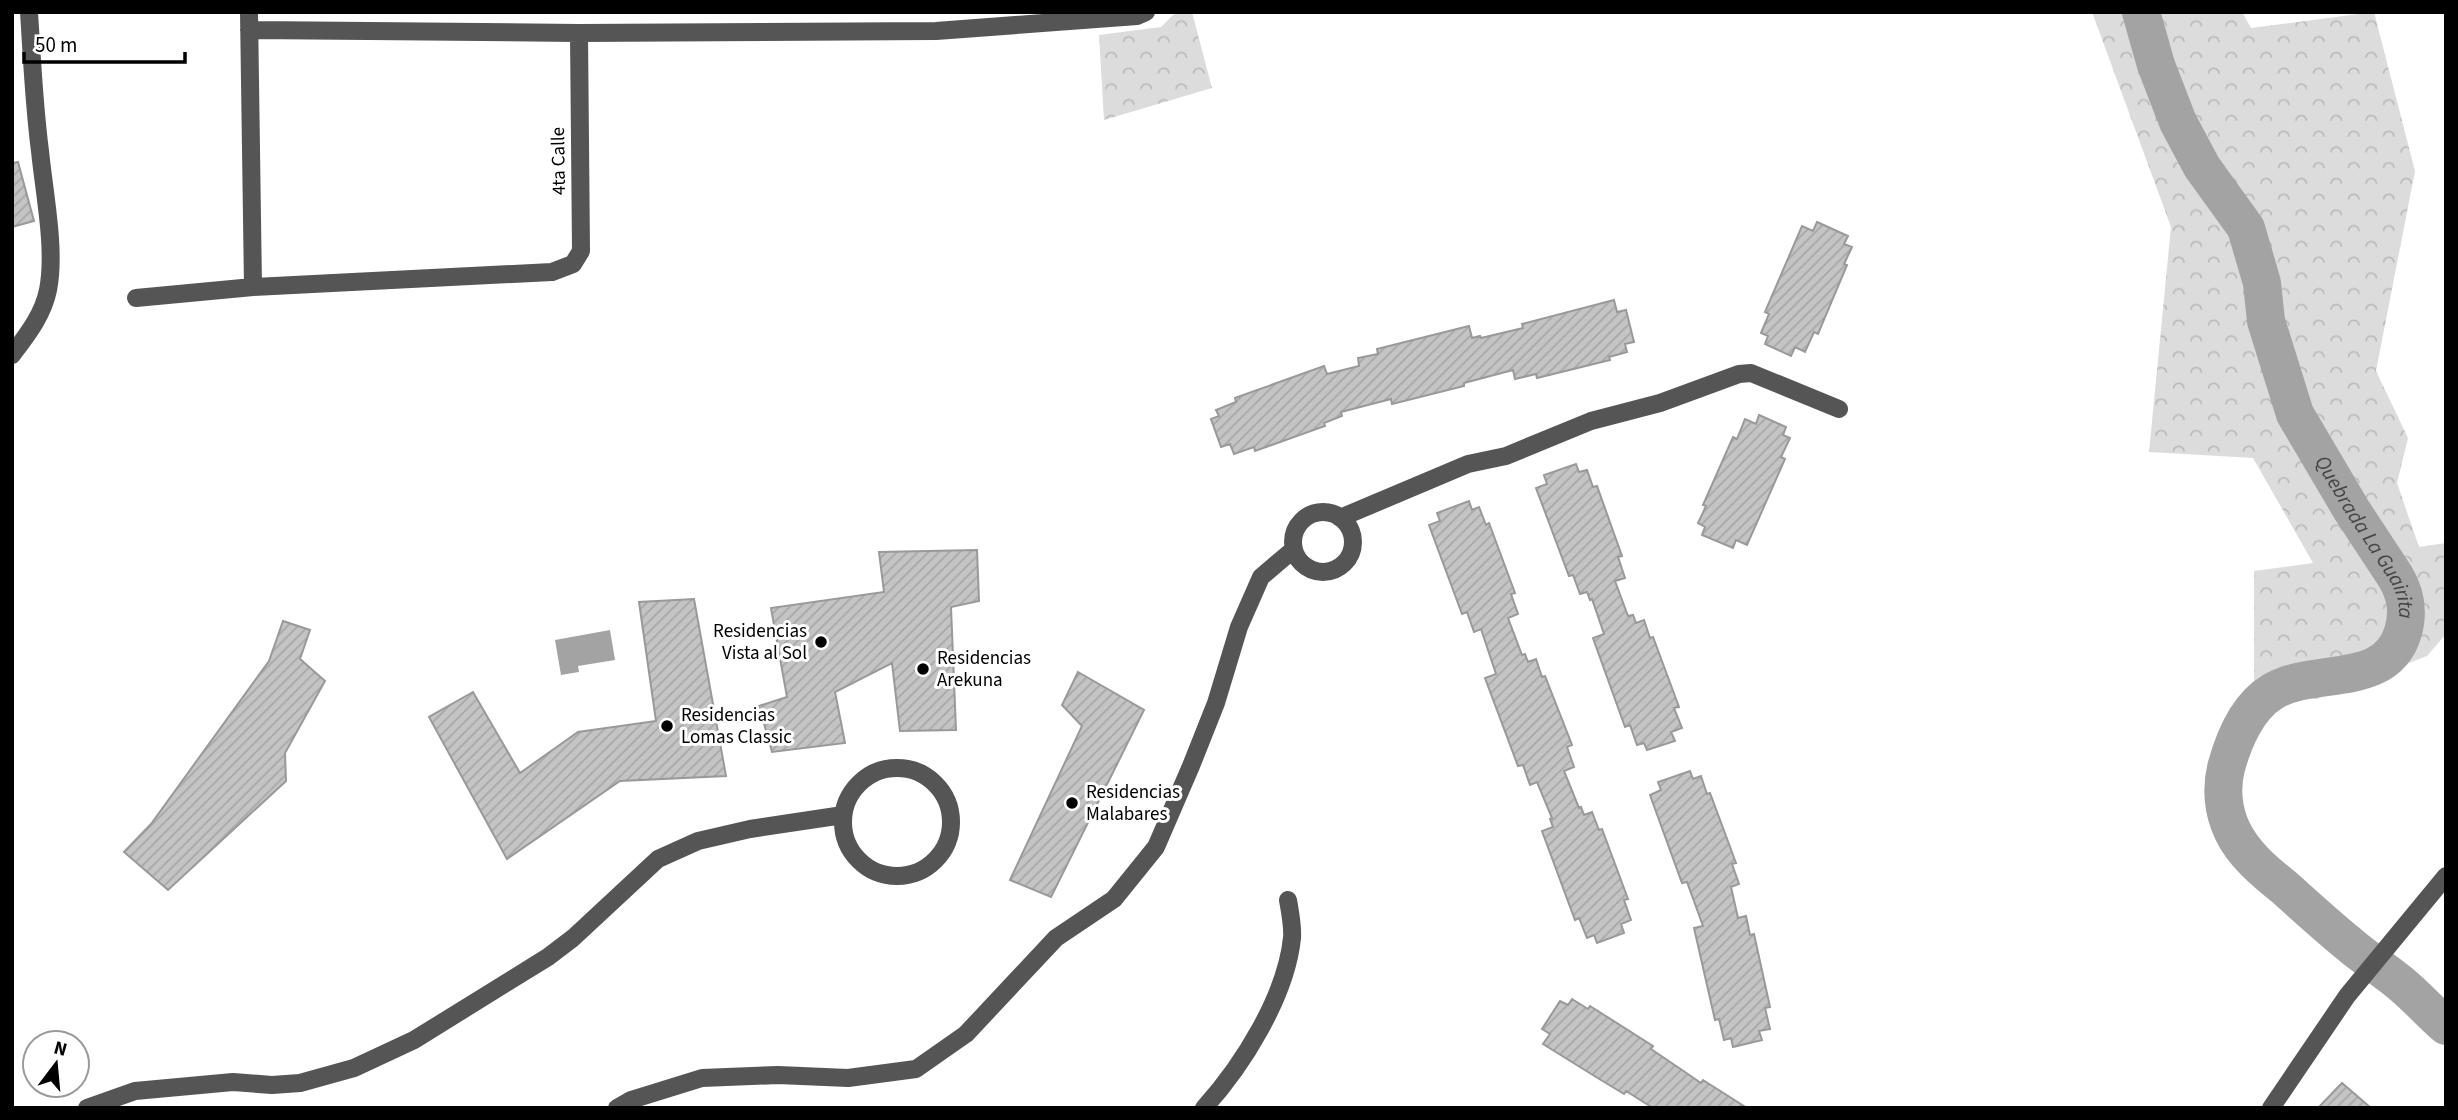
<svg xmlns="http://www.w3.org/2000/svg" width="2458" height="1120" font-family="'Source Sans 3',sans-serif">
  <style>
    .forest { fill: url(#forest-crowns) }
    .water { fill: #a3a3a3 }
    .lines { fill: none; stroke-linecap: round; stroke-linejoin: round }
    .river { stroke: #a3a3a3; stroke-width: 38 }
    .building { fill: url(#building-hatch); stroke: #999; stroke-width: 2 }
    .minor { stroke: #555; stroke-width: 18 }
    .poi-dot { fill: #000; stroke: #fff; stroke-width: 2.5 }
    .labels { text-anchor: middle; dominant-baseline: central; stroke-width: 6; stroke-linejoin: round; paint-order: stroke }
    .street-label { font-size: 19px; fill: #000; stroke: #fff }
    .poi-label { font-size: 19px; fill: #000; stroke: #fff; text-anchor: start }
    .water-label { font-size: 21px; font-style: italic; fill: #444; stroke: #fff }
  </style>
  <defs>
    <pattern id="forest-crowns" width="20" height="18" patternUnits="userSpaceOnUse" patternTransform="scale(1.75)"><rect width="20" height="18" fill="#dcdcdc"/><path d="M2 6a3 3 0 1 1 6 0M12 15a3 3 0 1 1 6 0" fill="none" stroke="#bbb"/></pattern>
    <pattern id="building-hatch" width="6" height="6" patternUnits="userSpaceOnUse" patternTransform="scale(1.75)"><rect width="6" height="6" fill="#c4c4c4"/><path d="M-1 1l2-2M0 6l6-6M5 7l2-2" fill="none" stroke="#a7a7a7"/></pattern>
  </defs>
  <rect width="100%" height="100%" fill="#fff"/>
  <path class="forest" d="M 1176,12 L 1192,12 L 1212,88 L 1104,120 L 1099,35 L 1161,27 Z
    M 2092,12 L 2242,12 L 2251,28 L 2374,12 L 2415,171 L 2376,371 L 2408,438 L 2397,483 L 2419,547 L 2446,543 L 2446,634 L 2427,656 L 2316,699 L 2254,689 L 2254,571 L 2313,563 L 2253,458 L 2149,452 L 2171,227 Z"/>
  <path class="water" d="M 610,630 L 615,660 L 578,666 L 579,672 L 561,675 L 555,640 Z"/>
  <g class="lines">
    <path class="river" id="s1" d="M 2141,12 L 2156,65 L 2178,122 L 2202,167 L 2246,228 L 2262,283 L 2266,321 L 2295,414 L 2351,509 L 2395,576 C 2406,594 2409,611 2403,632 C 2386,690 2314,666 2272,692 C 2247,707 2233,742 2226,768 C 2221,788 2223,811 2232,830 C 2243,854 2265,872 2285,888 C 2306,907 2327,926 2349,944 C 2365,958 2383,969 2400,983 C 2416,996 2430,1012 2446,1026"/>
  </g>
  <path class="building" d="M 18,162 L 34,221 L 12,227 L 12,163 Z
    M 1817,222 L 1848,236 L 1844,244 L 1852,247 L 1844,264 L 1847,265 L 1818,334 L 1814,332 L 1805,352 L 1795,347 L 1791,356 L 1765,344 L 1768,336 L 1761,333 L 1769,314 L 1765,312 L 1802,226 L 1813,231 Z
    M 1614,300 L 1617,312 L 1626,310 L 1634,342 L 1625,344 L 1627,352 L 1609,357 L 1610,360 L 1537,378 L 1536,374 L 1515,379 L 1513,370 L 1464,383 L 1464,386 L 1392,404 L 1391,399 L 1341,412 L 1342,416 L 1324,423 L 1325,426 L 1255,451 L 1254,447 L 1234,454 L 1230,444 L 1221,447 L 1211,419 L 1219,416 L 1216,410 L 1236,402 L 1235,398 L 1324,366 L 1327,374 L 1359,366 L 1358,358 L 1378,354 L 1377,349 L 1469,326 L 1472,338 L 1480,336 L 1481,338 L 1523,328 L 1522,324 Z
    M 1759,415 L 1786,427 L 1783,435 L 1790,438 L 1781,457 L 1785,459 L 1747,545 L 1736,540 L 1733,548 L 1702,535 L 1705,527 L 1698,523 L 1706,506 L 1703,505 L 1733,437 L 1737,439 L 1745,419 L 1756,424 Z
    M 1576,464 L 1579,472 L 1587,470 L 1593,487 L 1597,486 L 1622,556 L 1618,557 L 1625,578 L 1615,581 L 1628,616 L 1633,615 L 1636,623 L 1644,620 L 1650,638 L 1653,637 L 1679,707 L 1674,708 L 1682,728 L 1671,732 L 1675,741 L 1647,750 L 1644,743 L 1637,745 L 1630,725 L 1625,727 L 1593,638 L 1604,634 L 1592,599 L 1590,600 L 1587,592 L 1580,594 L 1573,575 L 1569,576 L 1536,488 L 1547,484 L 1544,475 Z
    M 1469,501 L 1472,510 L 1479,507 L 1486,525 L 1489,523 L 1515,593 L 1511,594 L 1518,614 L 1508,618 L 1522,655 L 1525,654 L 1528,662 L 1536,659 L 1542,677 L 1545,676 L 1572,745 L 1567,747 L 1574,767 L 1564,771 L 1579,808 L 1581,807 L 1584,815 L 1592,812 L 1599,830 L 1602,829 L 1628,899 L 1624,900 L 1631,920 L 1621,924 L 1624,933 L 1597,943 L 1594,935 L 1587,938 L 1579,918 L 1575,920 L 1542,831 L 1553,827 L 1550,819 L 1552,818 L 1537,782 L 1530,785 L 1523,765 L 1518,766 L 1485,678 L 1496,674 L 1481,629 L 1474,632 L 1467,612 L 1462,614 L 1429,525 L 1440,521 L 1437,513 Z
    M 977,550 L 979,601 L 951,607 L 956,730 L 900,731 L 892,663 L 835,692 L 845,743 L 772,752 L 759,706 L 787,697 L 771,608 L 884,592 L 879,552 Z
    M 694,599 L 726,776 L 620,781 L 507,859 L 429,717 L 473,692 L 520,773 L 578,732 L 656,721 L 639,602 Z
    M 283,621 L 310,630 L 300,659 L 325,681 L 285,753 L 286,781 L 168,890 L 124,852 L 151,824 L 269,661 Z
    M 1078,672 L 1144,710 L 1051,897 L 1010,880 L 1082,726 L 1062,705 Z
    M 1690,771 L 1693,779 L 1701,776 L 1707,794 L 1710,793 L 1736,863 L 1732,864 L 1739,884 L 1731,887 L 1738,918 L 1746,916 L 1750,935 L 1754,934 L 1770,1007 L 1765,1008 L 1770,1029 L 1759,1031 L 1762,1040 L 1733,1047 L 1731,1038 L 1724,1040 L 1719,1019 L 1715,1020 L 1694,928 L 1703,926 L 1687,882 L 1682,883 L 1650,795 L 1661,790 L 1658,782 Z
    M 1572,999 L 1588,1009 L 1590,1006 L 1653,1046 L 1651,1049 L 1682,1070 L 1701,1083 L 1703,1080 L 1747,1108 L 1653,1108 L 1626,1091 L 1624,1094 L 1596,1077 L 1543,1044 L 1550,1034 L 1542,1029 L 1560,1001 L 1568,1005 Z
    M 2342,1083 L 2371,1108 L 2318,1108 Z"/>
  <g class="lines">
    <path class="minor" d="M 249,12 L 253,287
      M 249,30 L 579,33 L 936,31 L 1137,16 L 1146,12
      M 136,298 L 253,287 L 552,272 L 573,264 L 581,251 L 579,33
      M 12,355 C 27,335 43,315 48,290 C 56,250 44,192 40,151 C 34,105 32,59 29,12
      M1293 542a30 30 0 1 1 60 0a30 30 0 1 1-60 0Z
      M 1340,518 L 1468,464 L 1506,456 L 1591,421 L 1660,403 L 1739,374 L 1751,373 L 1839,409
      M843 822a54 54 0 1 1 108 0a54 54 0 1 1-108 0Z
      M 87,1108 L 135,1091 L 233,1082 L 272,1085 L 300,1083 L 354,1068 L 414,1040 L 548,957 L 573,938 L 658,859 L 698,841 L 750,829 L 843,815
      M 617,1108 L 631,1100 L 702,1078 L 778,1075 L 848,1078 L 916,1069 L 966,1034 L 1056,938 L 1114,899 L 1156,847 L 1191,766 L 1216,703 L 1239,627 L 1261,577 L 1294,549
      M 1204,1108 C 1243,1065 1286,996 1292,938 C 1293,926 1290,912 1288,900
      M 2271,1108 L 2347,996 L 2446,876"/>
  </g>
  <g class="poi-dot">
    <circle cx="821" cy="642" r="7"/>
    <circle cx="923" cy="669" r="7"/>
    <circle cx="667" cy="726" r="7"/>
    <circle cx="1072" cy="803" r="7"/>
  </g>
  <g class="labels">
    <g class="street-label">
      <text transform="translate(559 161) rotate(-91)">4ta Calle</text>
    </g>
    <g class="poi-label">
      <text x="807" y="631" text-anchor="end">Residencias<tspan x="807" dy="22">Vista al Sol</tspan></text>
      <text x="937" y="658">Residencias<tspan x="937" dy="22">Arekuna</tspan></text>
      <text x="681" y="715">Residencias<tspan x="681" dy="22">Lomas Classic</tspan></text>
      <text x="1086" y="792">Residencias<tspan x="1086" dy="22">Malabares</tspan></text>
    </g>
    <g class="water-label">
      <text stroke="none"><textPath href="#s1" startOffset="578">Quebrada La Guairita</textPath></text>
    </g>
  </g>
  <rect width="2458" height="1120" fill="none" stroke="#000000" stroke-width="28"/>
  <g transform="translate(56 1064) rotate(16)"><circle r="33" fill="#ffffff" stroke="#999999" stroke-width="2"/>
  <path d="M0-5L12 26L0 18L-12 26Z" fill="#000000"/>
  <text y="-10" font-size="19" font-weight="bold" text-anchor="middle" fill="#000000">N</text>
  </g>
  <path d="M24 52v10h161v-10" fill="none" stroke="#000000" stroke-width="3.5"/>
  <text x="35" y="52" font-size="21" fill="#000000" stroke="#ffffff" stroke-width="5" paint-order="stroke">50 m</text>
</svg>
